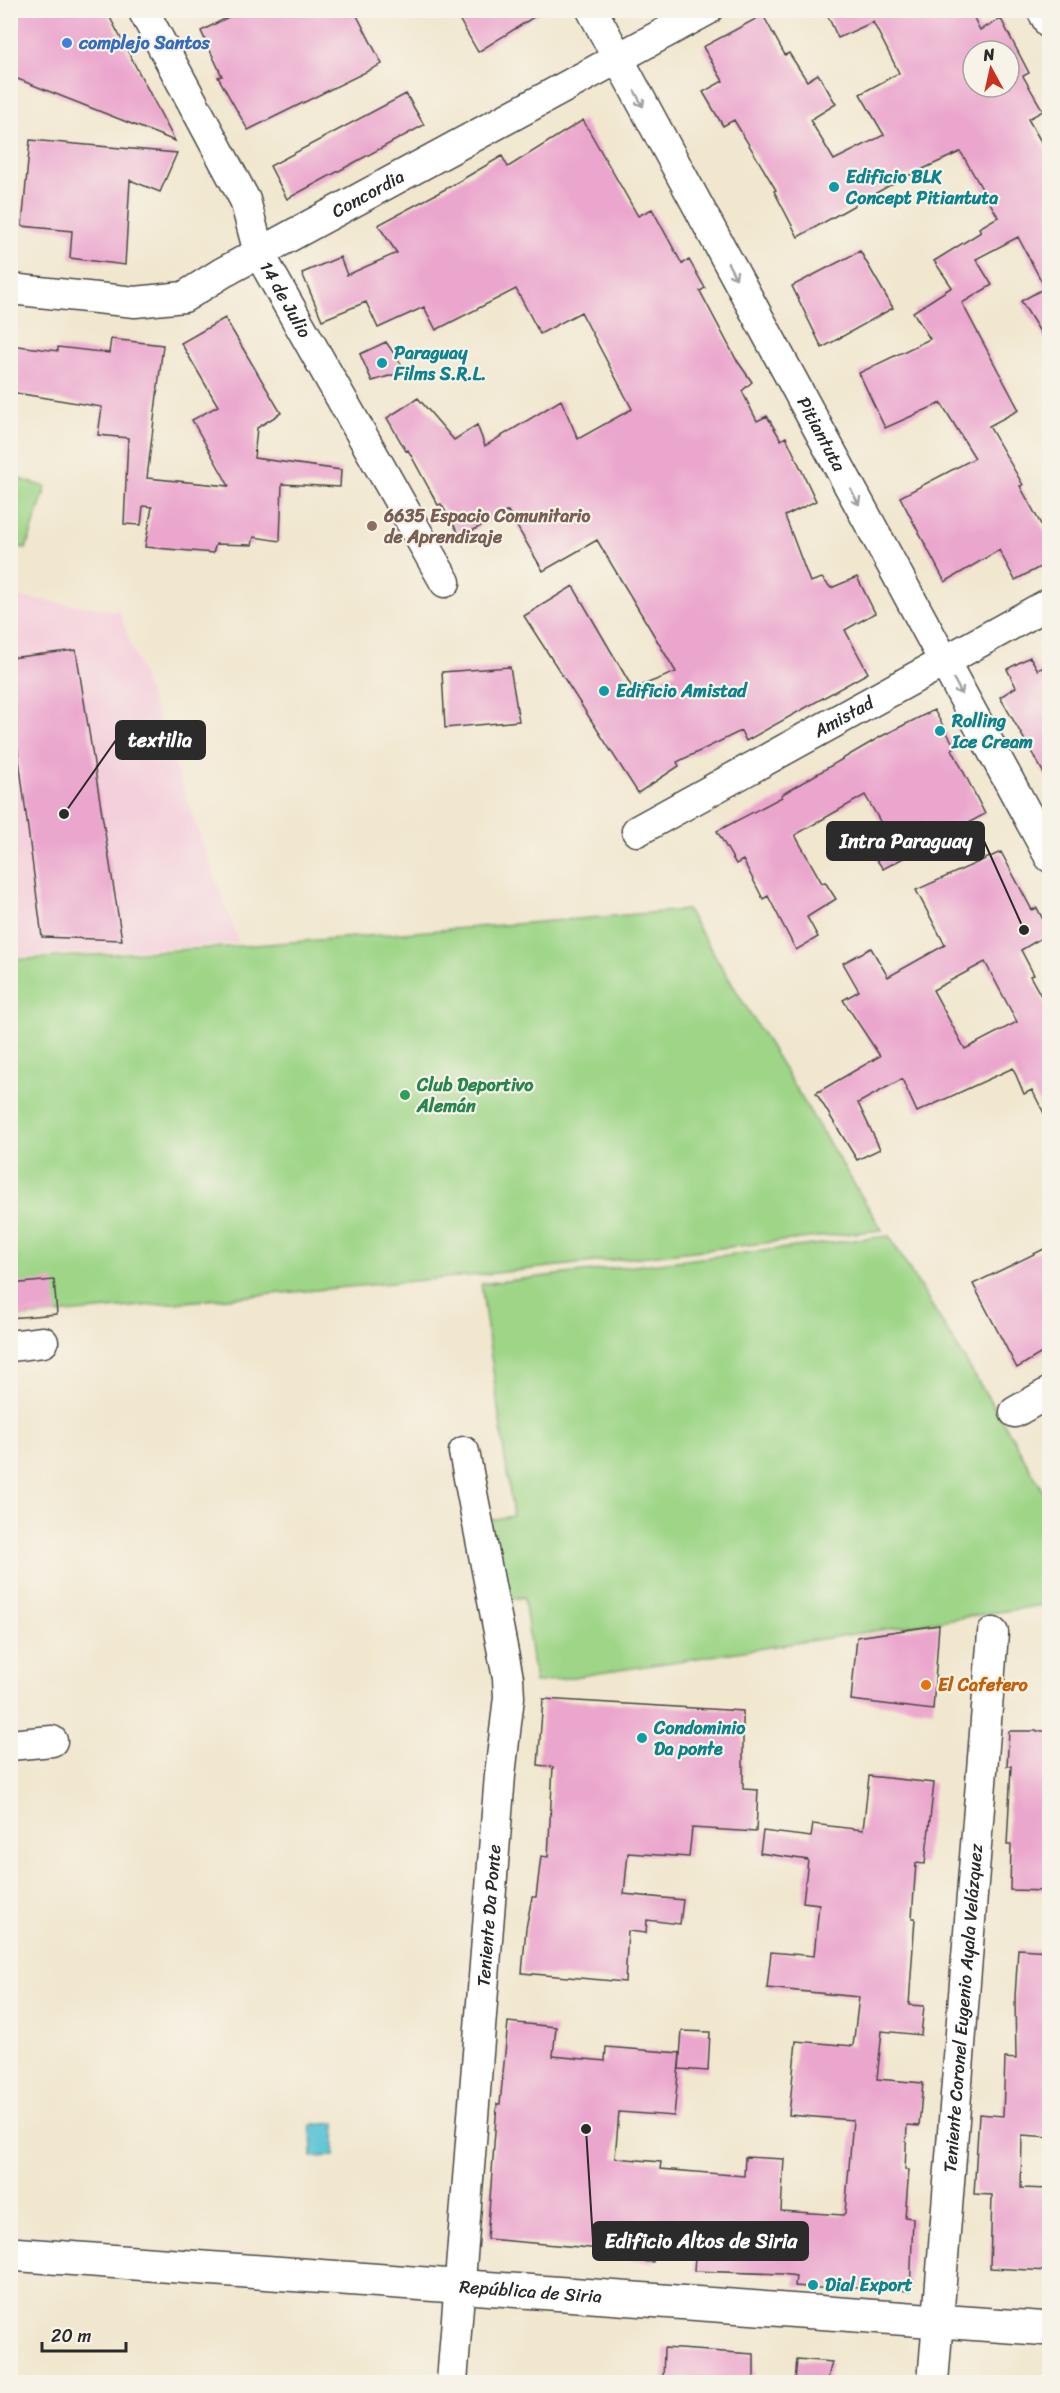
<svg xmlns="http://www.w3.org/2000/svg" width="1060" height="2393" font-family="Sriracha,sans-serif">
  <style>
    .built { fill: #f4cfdc }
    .green { fill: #9ed587; stroke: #648059; stroke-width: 1.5 }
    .water { fill: #5ac4d5; stroke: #427880; stroke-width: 1.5 }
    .building { fill: #eba6cd; fill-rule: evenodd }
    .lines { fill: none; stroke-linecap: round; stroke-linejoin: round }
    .minor-casing { stroke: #494744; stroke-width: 33 }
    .tertiary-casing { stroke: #494744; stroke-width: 36 }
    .minor { stroke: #fff; stroke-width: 30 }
    .tertiary { stroke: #fff; stroke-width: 33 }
    .oneway { stroke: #a0a0a0 }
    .shop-dot { fill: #3f7fe0; stroke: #f7f3e8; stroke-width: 2 }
    .culture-dot { fill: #0f9aa8; stroke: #f7f3e8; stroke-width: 2 }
    .education-dot { fill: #8d6e63; stroke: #f7f3e8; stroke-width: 2 }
    .leisure-dot { fill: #2e9e5b; stroke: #f7f3e8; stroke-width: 2 }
    .food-dot { fill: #e8710a; stroke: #f7f3e8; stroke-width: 2 }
    .labels { text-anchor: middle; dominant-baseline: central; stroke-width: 4.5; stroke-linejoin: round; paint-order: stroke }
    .shop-label { font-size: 18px; font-weight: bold; fill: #366cbe; stroke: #f7f3e8; text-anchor: start }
    .culture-label { font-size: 18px; font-weight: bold; fill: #0d838f; stroke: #f7f3e8; text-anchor: start }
    .street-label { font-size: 18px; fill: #2b2b2b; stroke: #f7f3e8 }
    .education-label { font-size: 18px; font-weight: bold; fill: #785e54; stroke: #f7f3e8; text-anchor: start }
    .leisure-label { font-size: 18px; font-weight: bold; fill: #27864d; stroke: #f7f3e8; text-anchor: start }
    .food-label { font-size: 18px; font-weight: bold; fill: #c56008; stroke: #f7f3e8; text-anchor: start }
    .leader { fill: none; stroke: #2b2b2b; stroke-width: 2 }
    .callout-dot { fill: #2b2b2b; stroke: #f7f3e8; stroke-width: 2 }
    .callout { fill: #2b2b2b; stroke: #2b2b2b; stroke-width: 2 }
    .callout-label { font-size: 20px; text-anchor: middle; font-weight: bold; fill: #fff }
  </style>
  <rect width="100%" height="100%" fill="#f7f3e8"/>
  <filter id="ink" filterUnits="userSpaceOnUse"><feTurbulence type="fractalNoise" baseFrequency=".0167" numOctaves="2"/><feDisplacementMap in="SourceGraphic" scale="12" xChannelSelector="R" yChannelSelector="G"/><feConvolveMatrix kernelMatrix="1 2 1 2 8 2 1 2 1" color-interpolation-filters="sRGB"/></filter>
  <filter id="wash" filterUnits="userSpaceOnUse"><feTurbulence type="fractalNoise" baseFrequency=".008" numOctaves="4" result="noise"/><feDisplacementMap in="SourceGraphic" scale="24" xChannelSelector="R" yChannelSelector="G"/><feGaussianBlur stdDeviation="1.35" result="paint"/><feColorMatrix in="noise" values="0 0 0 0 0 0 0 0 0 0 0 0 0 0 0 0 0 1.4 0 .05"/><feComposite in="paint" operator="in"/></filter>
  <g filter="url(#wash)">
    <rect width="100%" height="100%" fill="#f1e7cf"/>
    <path class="built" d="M 11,596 L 119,611 L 239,943 L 11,957 Z"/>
    <path class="green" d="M 10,476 L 46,487 L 26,549 L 11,544 Z
      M 687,910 L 882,1230 L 478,1275 L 11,1318 L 11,960 L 243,946 Z
      M 889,1236 L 1011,1435 L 1049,1502 L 1049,1604 L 535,1683 L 524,1597 L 503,1601 L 489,1520 L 513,1516 L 481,1284 Z"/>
    <path class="water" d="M 336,2123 L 334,2156 L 312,2157 L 311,2125 Z"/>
    <g id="blocks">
      <path class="building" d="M 10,10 L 106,10 L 175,141 L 10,76 Z
        M 242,10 L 354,10 L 382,64 L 248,130 L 218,77 L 222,76 L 201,31 Z
        M 454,10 L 545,10 L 478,52 Z
        M 825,10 L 970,10 L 980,30 L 1001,19 L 1029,73 L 1023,76 L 1043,111 L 1028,119 L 1050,157 L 1050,348 L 1021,301 L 1045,288 L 1018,237 L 976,259 L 992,285 L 962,303 L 1019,410 L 989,426 L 1023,485 L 1020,486 L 1050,541 L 1050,562 L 1015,580 L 999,550 L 945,582 L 900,497 L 975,458 L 941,403 L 885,428 L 859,373 L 930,339 L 913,312 L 952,287 L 934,261 L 981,232 L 979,228 L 998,217 L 962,154 L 960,152 L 901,179 L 798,237 L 774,191 L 776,190 L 734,120 L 723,126 L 703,92 L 723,81 L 703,47 L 763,15 L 785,55 L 789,53 L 807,81 L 818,74 L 836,104 L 810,120 L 834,160 L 884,135 L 860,94 L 899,73 L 873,22 L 838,38 ZM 973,51 L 1009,51 L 1009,87 L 973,87 Z
        M 406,94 L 424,125 L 287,199 L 270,166 Z
        M 583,120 L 638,216 L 652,209 L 682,264 L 689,260 L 705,288 L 700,291 L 736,359 L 752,382 L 742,391 L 757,421 L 767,416 L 781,440 L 786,437 L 816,501 L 785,516 L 810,582 L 822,578 L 831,588 L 857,577 L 875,613 L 845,630 L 868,673 L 746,741 L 741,731 L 677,762 L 679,766 L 638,793 L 524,616 L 573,586 L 633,689 L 676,672 L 597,540 L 543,571 L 508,511 L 461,537 L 441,504 L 438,505 L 408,450 L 406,451 L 387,418 L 418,398 L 454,440 L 477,425 L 485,446 L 561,400 L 578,439 L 632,409 L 581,312 L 540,334 L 516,289 L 436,330 L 424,307 L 378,328 L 366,302 L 322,320 L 302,273 L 340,257 L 347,275 L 397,253 L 378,225 L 451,186 L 502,156 L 508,167 Z
        M 30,140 L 177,153 L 160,192 L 130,180 L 125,265 L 70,258 L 72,231 L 22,226 Z
        M 860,251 L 893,308 L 822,348 L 792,286 Z
        M 225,318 L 281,413 L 257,428 L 254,458 L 341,470 L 340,487 L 282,484 L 280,541 L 254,537 L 252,545 L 216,544 L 213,553 L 145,547 L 152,507 L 143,506 L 141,525 L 124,524 L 128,438 L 98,435 L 102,407 L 10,392 L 10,345 L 58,351 L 58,347 L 109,353 L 111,339 L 163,345 L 147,478 L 229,486 L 192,420 L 218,406 L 181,343 Z
        M 386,342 L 406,371 L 372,381 L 360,354 Z
        M 76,650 L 122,940 L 42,937 L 10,690 L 10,658 Z
        M 1030,657 L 1038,670 L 1050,664 L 1050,784 L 1000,697 L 1016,687 L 1007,669 Z
        M 510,667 L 519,721 L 445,728 L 442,672 Z
        M 934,710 L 955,747 L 952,749 L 985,814 L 883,869 L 870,850 L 889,837 L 865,795 L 795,835 L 822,883 L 825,882 L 836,899 L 807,917 L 818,937 L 796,950 L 768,896 L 763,899 L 743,860 L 736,864 L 717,831 L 782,797 L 781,795 L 880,737 Z
        M 1001,852 L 1032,910 L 1037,908 L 1050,933 L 1021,950 L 1034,975 L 1030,976 L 1050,1012 L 1050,1125 L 1032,1090 L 1024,1094 L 1013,1068 L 917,1112 L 902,1079 L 858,1103 L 880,1149 L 857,1160 L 816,1093 L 880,1056 L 843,1000 L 859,991 L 843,963 L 871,948 L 888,977 L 945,945 L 916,890 ZM 985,962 L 1017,1022 L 965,1049 L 933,990 Z
        M 1050,1246 L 1050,1348 L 1017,1368 L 973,1284 Z
        M 54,1280 L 57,1314 L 10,1318 L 10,1284 Z
        M 939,1625 L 933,1710 L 851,1700 L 857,1637 Z
        M 543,1699 L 743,1711 L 743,1789 L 758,1790 L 756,1832 L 692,1828 L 689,1857 L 628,1853 L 624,1894 L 683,1900 L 680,1924 L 647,1920 L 646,1933 L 628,1931 L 625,1982 L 522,1973 L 526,1928 L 532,1897 L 536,1897 L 541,1856 L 548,1857 L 553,1767 L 538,1765 Z
        M 1009,1731 L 1050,1731 L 1050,1891 L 1010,1890 L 1011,1845 L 1007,1845 L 1011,1766 L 1007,1766 Z
        M 869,1776 L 934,1783 L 925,1864 L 916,1863 L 912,1918 L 915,1918 L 909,2005 L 924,2006 L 921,2035 L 882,2031 L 877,2079 L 923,2083 L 919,2126 L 907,2125 L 905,2170 L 909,2170 L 905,2217 L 913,2218 L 910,2291 L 831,2285 L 831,2289 L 795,2286 L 796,2276 L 782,2274 L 694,2271 L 695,2256 L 653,2253 L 653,2262 L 612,2259 L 613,2250 L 487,2239 L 497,2104 L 500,2104 L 508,2022 L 556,2027 L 553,2056 L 605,2061 L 606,2047 L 680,2053 L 674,2116 L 619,2112 L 615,2158 L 661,2162 L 660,2169 L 744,2176 L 745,2157 L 784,2159 L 781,2211 L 843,2215 L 845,2213 L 853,2120 L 789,2115 L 796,2041 L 853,2046 L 859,1997 L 767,1988 L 771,1952 L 814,1956 L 819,1904 L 803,1902 L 808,1860 L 760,1853 L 763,1831 L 811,1837 L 813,1824 L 863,1830 Z
        M 1018,1949 L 1050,1951 L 1050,2137 L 1022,2135 L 1021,2188 L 1050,2189 L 1050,2271 L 990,2268 L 992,2195 L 974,2194 L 979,2114 L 1003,2116 L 1005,2058 L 1016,2059 L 1015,1997 Z
        M 682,2031 L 710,2032 L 708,2071 L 679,2069 Z
        M 664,2348 L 754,2354 L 754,2382 L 663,2382 Z
        M 797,2359 L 832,2362 L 827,2382 L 795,2382 Z"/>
    </g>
  </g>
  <g filter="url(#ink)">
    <use href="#blocks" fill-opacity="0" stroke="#494744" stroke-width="1.5"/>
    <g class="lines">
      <g class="minor-casing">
        <g id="minor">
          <path id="s1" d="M 143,10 L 245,200 L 259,253 L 445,582"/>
          <path id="s2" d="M 592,10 L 1050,857"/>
          <path d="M 1042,10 L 1050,24"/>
          <path id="s3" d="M 10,289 L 135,302 L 184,297 L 222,273 L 707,10"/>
          <path id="s4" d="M 637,831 L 1050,603"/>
          <path d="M 10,1346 L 43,1342"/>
          <path d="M 1015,1412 L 1050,1392"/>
          <path d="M 10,1745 L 52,1741"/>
          <path id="s5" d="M 452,2382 L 500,1775 L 509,1697 L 508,1678 L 464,1452"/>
          <path id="s6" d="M 933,2382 L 993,1633"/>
        </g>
      </g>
      <g class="tertiary-casing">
        <g id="tertiary">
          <path id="s7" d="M 10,2254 L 1050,2329"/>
        </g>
      </g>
      <use href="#minor" class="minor"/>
      <use href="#tertiary" class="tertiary"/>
    </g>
    <defs><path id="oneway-shaft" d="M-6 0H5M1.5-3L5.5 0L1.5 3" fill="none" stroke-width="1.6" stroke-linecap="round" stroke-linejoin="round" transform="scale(1.5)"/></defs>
    <g class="oneway">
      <use href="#oneway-shaft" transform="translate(639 99) rotate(62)"/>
      <use href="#oneway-shaft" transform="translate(732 271) rotate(62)"/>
      <use href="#oneway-shaft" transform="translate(855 497) rotate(62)"/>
      <use href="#oneway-shaft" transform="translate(958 687) rotate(62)"/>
    </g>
  </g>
  <circle class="shop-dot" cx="67" cy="43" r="6"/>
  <g class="culture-dot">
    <circle cx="834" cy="187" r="6"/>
    <circle cx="382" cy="363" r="6"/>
    <circle cx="604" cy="691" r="6"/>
    <circle cx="940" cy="731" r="6"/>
    <circle cx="642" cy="1738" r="6"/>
    <circle cx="813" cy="2285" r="6"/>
  </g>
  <circle class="education-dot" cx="372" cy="526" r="6"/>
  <circle class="leisure-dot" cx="405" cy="1095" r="6"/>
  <circle class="food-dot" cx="926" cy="1685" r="6"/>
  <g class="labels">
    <g class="shop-label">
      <text x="79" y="43">complejo Santos</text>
    </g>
    <g class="culture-label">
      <text x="846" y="177">Edificio BLK<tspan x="846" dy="21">Concept Pitiantuta</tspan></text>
      <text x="394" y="353">Paraguay<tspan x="394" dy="21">Films S.R.L.</tspan></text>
      <text x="616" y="691">Edificio Amistad</text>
      <text x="952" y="721">Rolling<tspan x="952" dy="21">Ice Cream</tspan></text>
      <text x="654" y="1728">Condominio<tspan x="654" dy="21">Da ponte</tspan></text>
      <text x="825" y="2285">Dial Export</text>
    </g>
    <g class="street-label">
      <text stroke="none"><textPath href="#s3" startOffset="386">Concordia</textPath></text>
      <text stroke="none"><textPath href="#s1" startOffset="324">14 de Julio</textPath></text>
      <text stroke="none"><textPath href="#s2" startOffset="482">Pitiantuta</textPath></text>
      <text stroke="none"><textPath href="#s4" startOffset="236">Amistad</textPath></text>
      <text stroke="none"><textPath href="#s5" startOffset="468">Teniente Da Ponte</textPath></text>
      <text stroke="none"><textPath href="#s6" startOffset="375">Teniente Coronel Eugenio Ayala Velázquez</textPath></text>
      <text stroke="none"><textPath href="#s7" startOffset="522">República de Siria</textPath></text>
    </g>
    <g class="education-label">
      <text x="384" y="516">6635 Espacio Comunitario<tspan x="384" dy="21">de Aprendizaje</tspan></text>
    </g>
    <g class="leisure-label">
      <text x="417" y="1085">Club Deportivo<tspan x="417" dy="21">Alemán</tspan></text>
    </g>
    <g class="food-label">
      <text x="938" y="1685">El Cafetero</text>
    </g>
  </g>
  <path class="leader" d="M64 814L116 740M1024 930L984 841M586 2129L593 2241"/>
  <g class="callout-dot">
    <circle cx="64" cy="814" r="6"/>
    <circle cx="1024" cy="930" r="6"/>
    <circle cx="586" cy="2129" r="6"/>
  </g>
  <g class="callout">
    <rect x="116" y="721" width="89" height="38" rx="6"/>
    <rect x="827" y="822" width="157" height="38" rx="6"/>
    <rect x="593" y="2222" width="215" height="38" rx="6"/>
  </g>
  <g class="callout-label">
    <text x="160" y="747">textilia</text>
    <text x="906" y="848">Intra Paraguay</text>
    <text x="701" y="2248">Edificio Altos de Siria</text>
  </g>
  <rect width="1060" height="2393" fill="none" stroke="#f7f3e8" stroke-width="36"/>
  <g transform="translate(991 69) rotate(352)"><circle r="28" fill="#f7f3e8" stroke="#a5a39c" stroke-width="1.5"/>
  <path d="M0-4.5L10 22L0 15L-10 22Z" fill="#c8321e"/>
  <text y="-9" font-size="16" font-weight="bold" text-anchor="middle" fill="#2b2b2b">N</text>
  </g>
  <path d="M42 2342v9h84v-9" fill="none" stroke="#2b2b2b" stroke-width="3"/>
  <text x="51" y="2342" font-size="18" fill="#2b2b2b" stroke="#f7f3e8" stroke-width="4.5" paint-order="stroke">20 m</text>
</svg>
